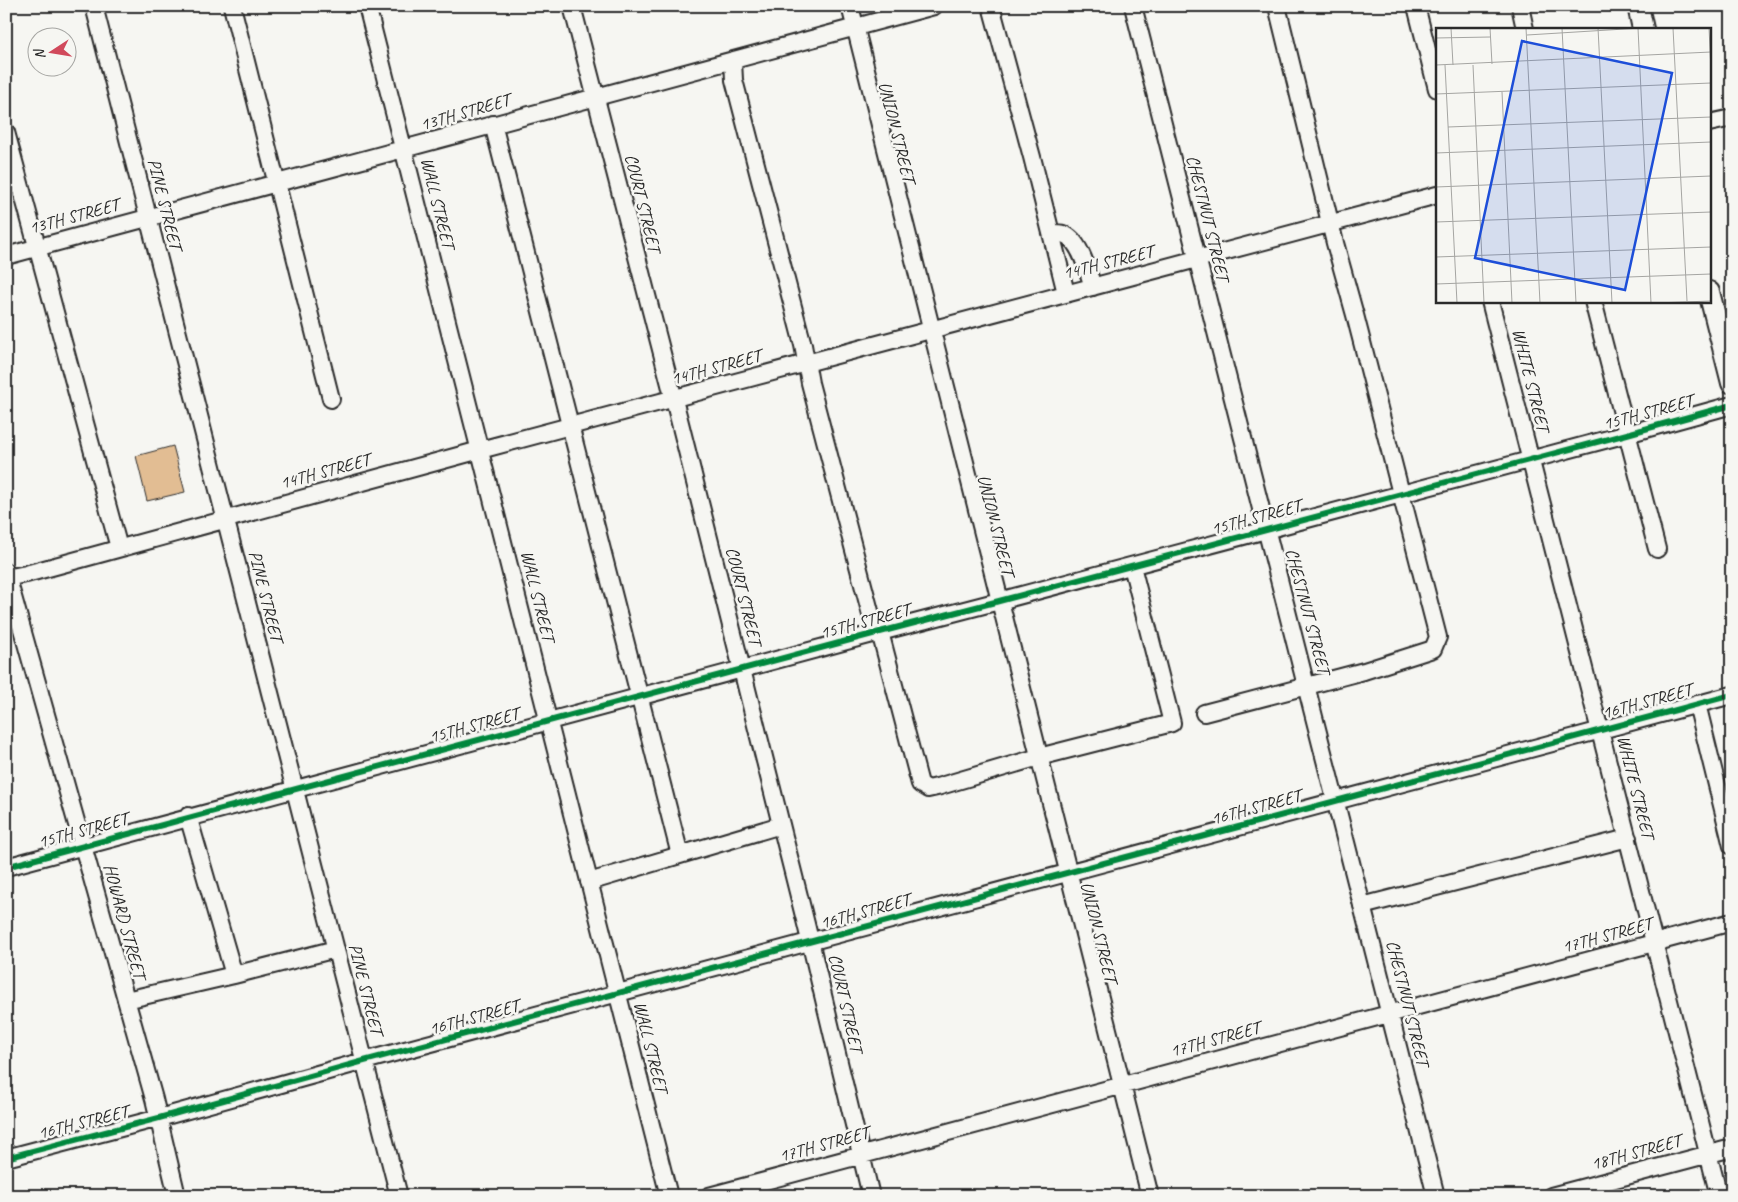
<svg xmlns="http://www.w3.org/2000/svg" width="1738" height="1202" font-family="Caveat,sans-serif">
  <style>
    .building { fill: #e2bd93; stroke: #2b2b2b }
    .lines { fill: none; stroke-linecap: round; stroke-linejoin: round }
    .minor-casing { stroke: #2b2b2b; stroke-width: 20 }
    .major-casing { stroke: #2b2b2b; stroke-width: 24 }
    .minor { stroke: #f6f6f2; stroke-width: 16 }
    .major { stroke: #f6f6f2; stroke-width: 20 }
    .cycleway-casing { stroke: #f6f6f2; stroke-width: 9 }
    .cycleway { stroke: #00873e; stroke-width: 6 }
    .labels { text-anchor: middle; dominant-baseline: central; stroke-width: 5; stroke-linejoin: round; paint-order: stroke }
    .street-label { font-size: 18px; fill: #2b2b2b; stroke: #f6f6f2 }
    .inset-road { fill: none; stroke: #a5a5a2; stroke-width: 1 }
    .view { fill: #1d4ed8; fill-opacity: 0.15; stroke: #1d4ed8; stroke-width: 2.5 }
    .inset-edge { fill: none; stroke: #2b2b2b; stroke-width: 2.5 }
  </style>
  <rect width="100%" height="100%" fill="#f6f6f2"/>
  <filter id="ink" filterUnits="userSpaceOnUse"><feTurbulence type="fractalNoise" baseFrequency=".02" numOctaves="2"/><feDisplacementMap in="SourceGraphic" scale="10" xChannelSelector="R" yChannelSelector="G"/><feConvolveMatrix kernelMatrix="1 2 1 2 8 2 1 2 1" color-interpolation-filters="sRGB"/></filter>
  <g filter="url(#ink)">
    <path class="building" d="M 173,446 L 185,492 L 147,501 L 136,456 Z"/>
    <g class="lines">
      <g class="minor-casing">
        <path id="minor" d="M 94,6 L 399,1196
          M 232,6 L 331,399
          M 367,6 L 669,1196
          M 572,6 L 679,419 L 806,924 L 871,1196
          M 850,6 L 1150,1196
          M 991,6 L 1032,157 L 1066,293
          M 1133,6 L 1436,1196
          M 1416,6 L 1437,89
          M 1520,6 L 1525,29
          M 733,61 L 734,80 L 803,345 L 810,383 L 871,615 L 880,632 L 920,784 L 928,789 L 937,787 L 1039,757 L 1172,723 L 1132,566
          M 1709,123 L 1732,118
          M 493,124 L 680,855
          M 6,132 L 119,548
          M 1051,233 C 1055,233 1060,233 1063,234 C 1080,239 1088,272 1093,287
          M 6,256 L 934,6
          M 1490,301 L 1719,1196
          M 1593,301 L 1657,549
          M 6,572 L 154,1099 L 177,1196
          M 6,578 L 26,574 L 480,450 L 1437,195
          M 1697,704 L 1732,846
          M 1204,713 L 1364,671 L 1433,649 L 1438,637 L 1355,315 L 1335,243 L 1277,6
          M 188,816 L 234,975 L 336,949
          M 6,867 L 880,632 L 999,601 L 1627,434 L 1732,405
          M 589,882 L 781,825
          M 1362,906 L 1628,838
          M 126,1000 L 234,975
          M 6,1158 L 159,1118 L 364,1061 L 1732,695
          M 709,1196 L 1732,922
          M 1551,1196 L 1732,1148"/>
      </g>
      <g class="major-casing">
        <path id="major" d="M 1638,6 L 1643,29
          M 1709,292 L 1732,383"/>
      </g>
      <use href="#minor" class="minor"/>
      <use href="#major" class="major"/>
      <g class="cycleway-casing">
        <path id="cycleway" d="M 6,867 L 880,632 L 999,601 L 1627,434 L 1732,405
          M 6,1158 L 159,1118 L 364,1061 L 1732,695"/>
      </g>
      <use href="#cycleway" class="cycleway"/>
    </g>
  </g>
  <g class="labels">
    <g class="street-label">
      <text transform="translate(465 112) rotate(-16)">13TH STREET</text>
      <text transform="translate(897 132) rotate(76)">UNION STREET</text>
      <text transform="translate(438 203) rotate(76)">WALL STREET</text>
      <text transform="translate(643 203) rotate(76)">COURT STREET</text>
      <text transform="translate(165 204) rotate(76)">PINE STREET</text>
      <text transform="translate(74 216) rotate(-15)">13TH STREET</text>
      <text transform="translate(1208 218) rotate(76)">CHESTNUT STREET</text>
      <text transform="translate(1108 262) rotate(-14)">14TH STREET</text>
      <text transform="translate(716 367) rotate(-15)">14TH STREET</text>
      <text transform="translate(1531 380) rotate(76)">WHITE STREET</text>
      <text transform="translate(1648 412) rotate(-15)">15TH STREET</text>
      <text transform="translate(325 471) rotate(-15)">14TH STREET</text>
      <text transform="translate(1256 517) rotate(-15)">15TH STREET</text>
      <text transform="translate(996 525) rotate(76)">UNION STREET</text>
      <text transform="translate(266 596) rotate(76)">PINE STREET</text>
      <text transform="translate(538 596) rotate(76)">WALL STREET</text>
      <text transform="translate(744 596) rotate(76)">COURT STREET</text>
      <text transform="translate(1308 611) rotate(75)">CHESTNUT STREET</text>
      <text transform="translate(865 621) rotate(-15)">15TH STREET</text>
      <text transform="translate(1647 701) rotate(-15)">16TH STREET</text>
      <text transform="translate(474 725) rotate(-15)">15TH STREET</text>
      <text transform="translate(1636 787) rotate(76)">WHITE STREET</text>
      <text transform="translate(1256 807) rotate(-15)">16TH STREET</text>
      <text transform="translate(83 830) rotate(-15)">15TH STREET</text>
      <text transform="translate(865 911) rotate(-15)">16TH STREET</text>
      <text transform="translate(125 921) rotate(75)">HOWARD STREET</text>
      <text transform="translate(1099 932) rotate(76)">UNION STREET</text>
      <text transform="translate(1607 935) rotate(-15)">17TH STREET</text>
      <text transform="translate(366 989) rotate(76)">PINE STREET</text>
      <text transform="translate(846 1003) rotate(77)">COURT STREET</text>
      <text transform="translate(1408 1003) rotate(76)">CHESTNUT STREET</text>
      <text transform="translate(474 1017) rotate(-15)">16TH STREET</text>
      <text transform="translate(1215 1039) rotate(-15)">17TH STREET</text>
      <text transform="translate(651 1047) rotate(76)">WALL STREET</text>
      <text transform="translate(83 1122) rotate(-14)">16TH STREET</text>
      <text transform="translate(824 1144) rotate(-15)">17TH STREET</text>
      <text transform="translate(1636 1152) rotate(-15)">18TH STREET</text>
    </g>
  </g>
  <g transform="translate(1436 28)">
    <rect width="275" height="275" fill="#f6f6f2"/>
    <path class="inset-road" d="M 15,0 L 17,37M 54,0 L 56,36M 90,0 L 104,275M 126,0 L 140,275M 162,0 L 176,275M 202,0 L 215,275M 237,0 L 251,273M 273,0 L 275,42M 91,7 L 205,0M 0,10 L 54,9M 0,37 L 275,24M 9,37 L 21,275M 37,37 L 48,275M 66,64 L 76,275M 0,66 L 275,55M 12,99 L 275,89M 0,125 L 275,114M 0,159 L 275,148M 0,194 L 275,184M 0,229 L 275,219M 0,256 L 275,246M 219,275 L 275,273"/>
    <path class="view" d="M 86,13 L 236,45 L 189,262 L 39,230 Z"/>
    <rect width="275" height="275" class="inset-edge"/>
  </g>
  <rect width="1738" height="1202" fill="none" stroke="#f6f6f2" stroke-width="25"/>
  <rect x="12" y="12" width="1713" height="1177" fill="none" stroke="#2b2b2b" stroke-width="2" filter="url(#ink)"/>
  <g transform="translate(52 52) rotate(258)"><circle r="24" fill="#f6f6f2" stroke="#a5a5a2"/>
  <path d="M0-4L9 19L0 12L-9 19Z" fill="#d1495b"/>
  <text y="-8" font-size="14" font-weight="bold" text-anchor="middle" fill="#2b2b2b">N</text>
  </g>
</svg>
